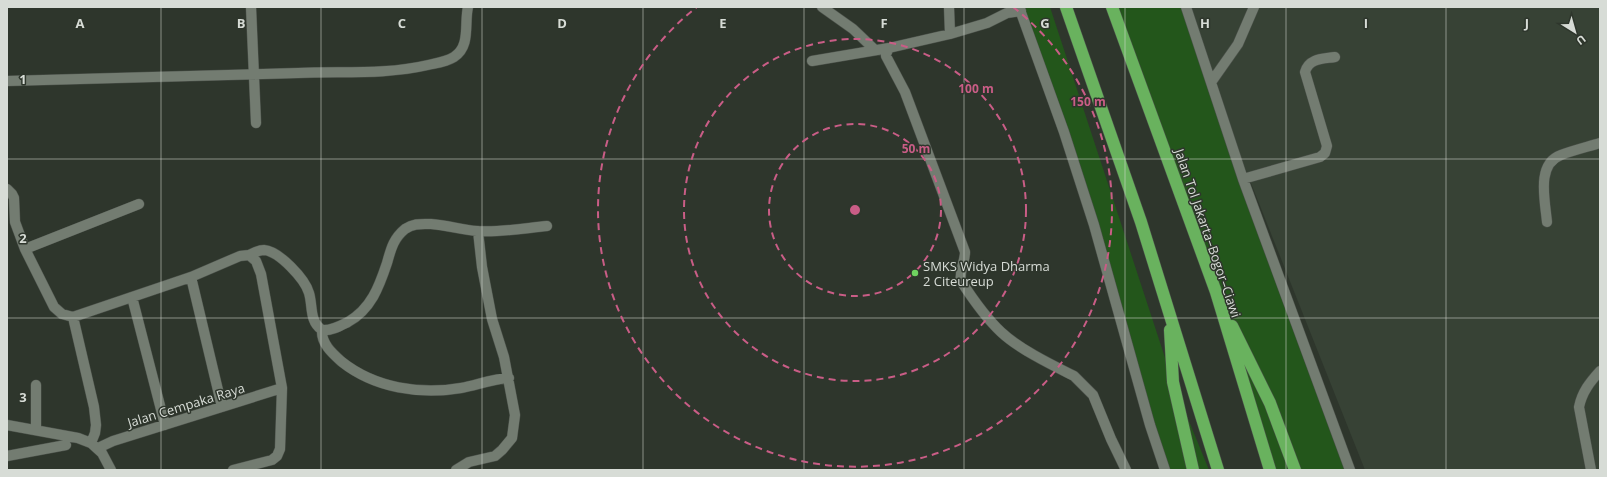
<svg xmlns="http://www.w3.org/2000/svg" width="1607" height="477" font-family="'Open Sans',sans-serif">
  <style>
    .built { fill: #374235 }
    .green { fill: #23561b }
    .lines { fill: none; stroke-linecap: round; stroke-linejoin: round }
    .minor-casing { stroke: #4c524b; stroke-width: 11 }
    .highway-casing { stroke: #4c524b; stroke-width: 13 }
    .minor { stroke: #737c71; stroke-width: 10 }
    .highway { stroke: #69b25e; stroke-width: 12 }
    .grid { fill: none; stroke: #d7dcd6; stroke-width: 1; stroke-opacity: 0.55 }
    .ring { fill: none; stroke: #c95d86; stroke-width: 2; stroke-dasharray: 7 5 }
    .poi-dot { fill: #6fd360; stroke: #2e362c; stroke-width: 1.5 }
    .labels { text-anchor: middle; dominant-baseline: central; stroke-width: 3; stroke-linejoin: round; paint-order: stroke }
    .street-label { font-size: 13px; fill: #d7dcd6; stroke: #2e362c }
    .poi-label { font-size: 13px; fill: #d7dcd6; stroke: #2e362c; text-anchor: start }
    .grid-label { font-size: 13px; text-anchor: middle; font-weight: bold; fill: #d7dcd6; stroke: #2e362c; stroke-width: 3; stroke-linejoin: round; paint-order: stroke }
    .centre { fill: #c95d86; stroke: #2e362c; stroke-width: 2 }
    .ring-label { font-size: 12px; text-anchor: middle; font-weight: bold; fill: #c95d86; stroke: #2e362c; stroke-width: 3; stroke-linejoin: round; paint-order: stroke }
  </style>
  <rect width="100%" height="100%" fill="#2e362c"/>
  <path class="built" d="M 1181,7 L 1600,7 L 1600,470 L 1365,470 Z"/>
  <path class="green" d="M 1019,7 L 1050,7 L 1173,382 L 1209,470 L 1165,470 L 1066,140 Z
    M 1112,7 L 1186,7 L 1350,470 L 1270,470 L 1216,292 Z"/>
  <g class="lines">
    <g class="minor-casing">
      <path id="minor" d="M 251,7 L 256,123
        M 822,7 L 853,29 L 874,49
        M 949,7 L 950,34
        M 1019,7 L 1064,132 L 1094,225 L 1150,425 L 1165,470
        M 1186,7 L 1243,179 L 1350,470
        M 889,48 L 886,54 L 886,56 L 905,92 L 965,252 C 965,262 959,271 961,281 C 972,298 986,318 1001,332 C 1019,349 1052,365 1074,376 L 1093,395 L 1111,439 L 1126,470
        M 812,61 L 889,48 L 950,34 L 987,23 L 1007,13 L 1021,11
        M 7,81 C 104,78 201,76 298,73 C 342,71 385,75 428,65 C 437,63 446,62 454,57 C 471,46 464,24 468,7
        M 1212,81 L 1238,44 L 1254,7
        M 1243,179 L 1320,157 L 1325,153 L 1327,146 L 1305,72 C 1309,58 1323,59 1335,57
        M 7,189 L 12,194 L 14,198 L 15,222 L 25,249 L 54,307 L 62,314 L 73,317
        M 1547,222 C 1545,200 1536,164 1561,155 C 1574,150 1587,147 1600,143
        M 25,249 L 139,204
        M 249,255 C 254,253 258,250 264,250 C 279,251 305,279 309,293 C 313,306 309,321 322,330 C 331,331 340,326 348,322 C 371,309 379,287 387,263 C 391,249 393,239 405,229 C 414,223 421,224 431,224 C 447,225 462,230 477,231 C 498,233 526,228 547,226
        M 191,277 L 222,407
        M 132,297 L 165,425
        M 322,330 C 321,344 333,354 342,362 C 375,388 420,395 461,388 C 477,385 492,379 509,378
        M 7,425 L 78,438 L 91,443 L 102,453 L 111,470
        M 36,430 L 36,385
        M 91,443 L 95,433 L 96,425 L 94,407 L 73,317 L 191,277 L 240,256 L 249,255 L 256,261 L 261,274 L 282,388 L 280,449 L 277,456 L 272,460 L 233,470
        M 98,448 L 113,441 L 282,388
        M 7,456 L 66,445
        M 456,470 L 469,462 L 495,456 L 502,450 L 512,438 L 515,415 L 504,357 L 492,319 L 482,267 L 478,231
        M 1591,470 L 1579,407 C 1582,392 1590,382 1600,371"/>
    </g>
    <g class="highway-casing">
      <path id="highway" d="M 1066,7 L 1141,222 L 1218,470
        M 1112,7 L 1216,292 L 1270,470
        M 1232,326 L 1270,403 L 1295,470
        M 1170,330 L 1173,382 L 1193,470"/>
    </g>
    <use href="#minor" class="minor"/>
    <use href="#highway" class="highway"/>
  </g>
  <path class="grid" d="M 161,7 L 161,470M 321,7 L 321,470M 482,7 L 482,470M 643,7 L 643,470M 804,7 L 804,470M 964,7 L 964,470M 1125,7 L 1125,470M 1286,7 L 1286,470M 1446,7 L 1446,470M 7,159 L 1600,159M 7,318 L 1600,318"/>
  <g class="ring">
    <circle cx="855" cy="210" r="86"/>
    <circle cx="855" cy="210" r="171"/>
    <path d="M1013 7A257 257 0 1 1 697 7"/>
  </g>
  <circle class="poi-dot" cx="915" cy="273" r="4"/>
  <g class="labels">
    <g class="street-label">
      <text transform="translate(1208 233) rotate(71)">Jalan Tol Jakarta–Bogor–Ciawi</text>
      <text transform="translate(186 405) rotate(-17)">Jalan Cempaka Raya</text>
    </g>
    <g class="poi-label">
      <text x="923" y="266">SMKS Widya Dharma<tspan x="923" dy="15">2 Citeureup</tspan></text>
    </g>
  </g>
  <g class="grid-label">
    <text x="80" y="28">A</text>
    <text x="241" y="28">B</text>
    <text x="402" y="28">C</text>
    <text x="562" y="28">D</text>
    <text x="723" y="28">E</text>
    <text x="884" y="28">F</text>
    <text x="1045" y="28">G</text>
    <text x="1205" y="28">H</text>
    <text x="1366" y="28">I</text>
    <text x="1527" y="28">J</text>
    <text x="23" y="84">1</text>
    <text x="23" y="243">2</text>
    <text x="23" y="402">3</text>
  </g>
  <circle cx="855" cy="210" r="6" class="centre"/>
  <g class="ring-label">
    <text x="976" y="93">100 m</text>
    <text x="1088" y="106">150 m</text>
    <text x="916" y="153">50 m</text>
  </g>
  <rect width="1607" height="477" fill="none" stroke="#d7dcd6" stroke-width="16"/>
  <g transform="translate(1575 32) rotate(143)" stroke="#2e362c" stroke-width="3" paint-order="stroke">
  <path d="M0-3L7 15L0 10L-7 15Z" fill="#d7dcd6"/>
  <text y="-6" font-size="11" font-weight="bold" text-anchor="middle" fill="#d7dcd6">U</text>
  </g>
</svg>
